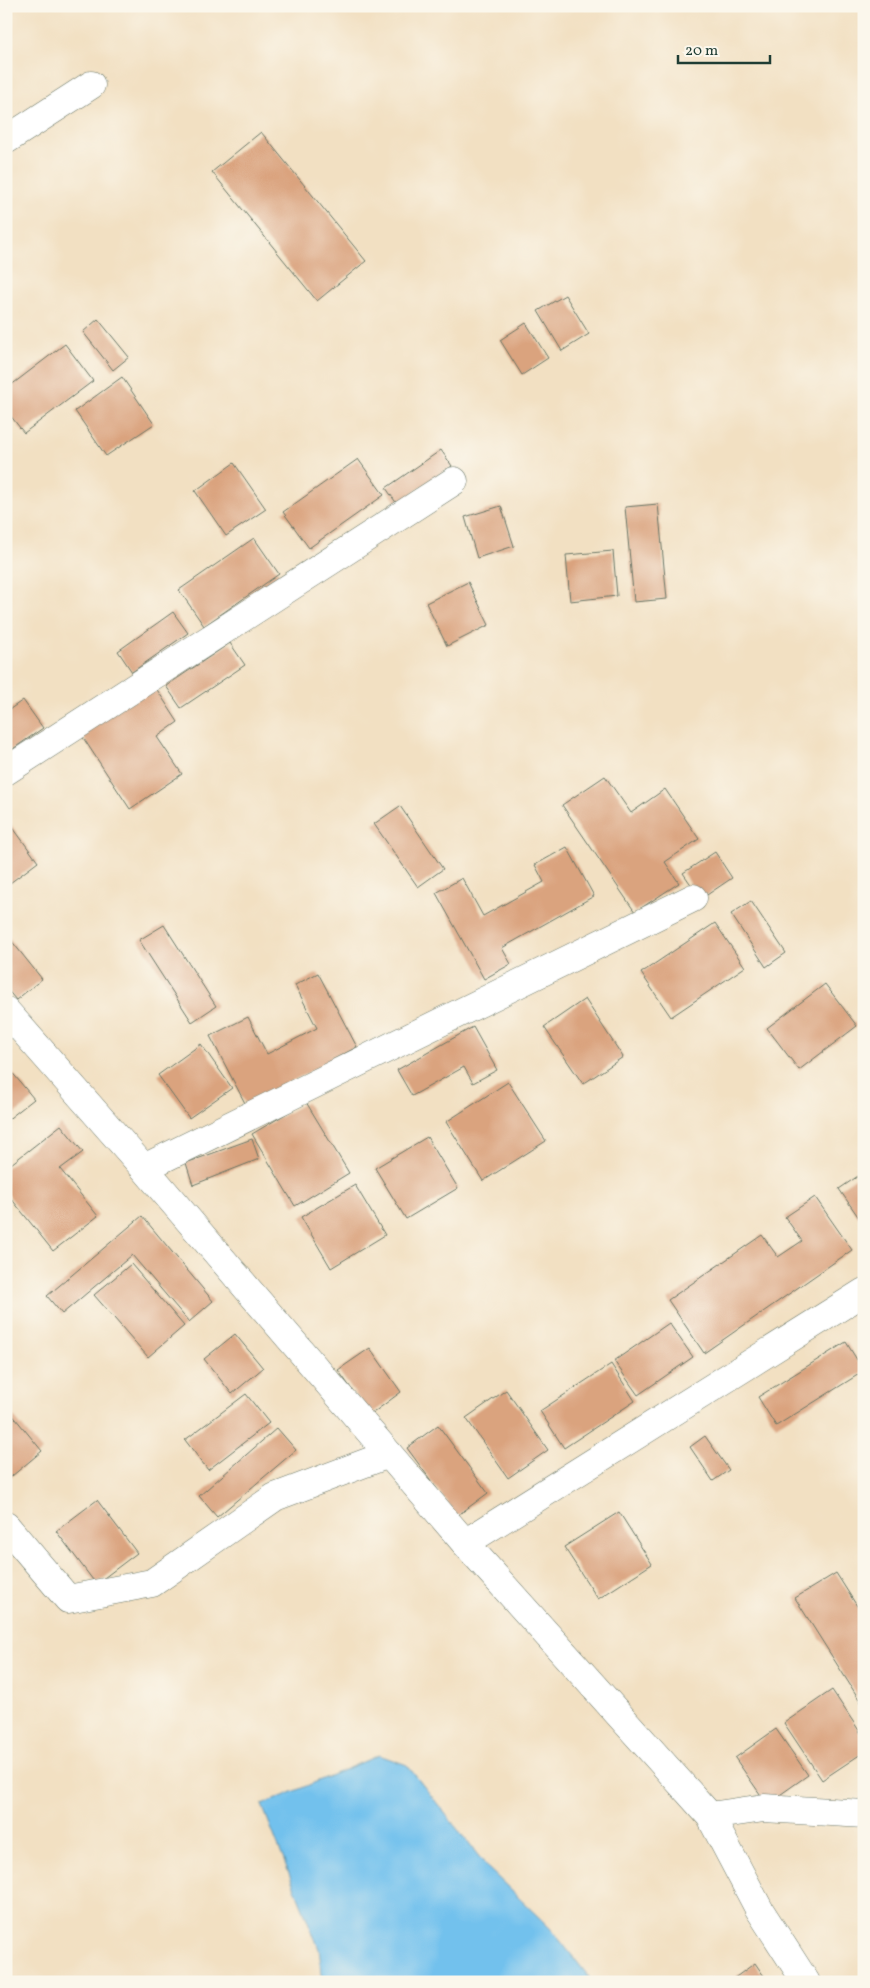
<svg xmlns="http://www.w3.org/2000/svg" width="870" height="1988" font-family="Vollkorn,serif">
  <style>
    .water { fill: #72c1ed; stroke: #487f90 }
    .building { fill: #daa37e }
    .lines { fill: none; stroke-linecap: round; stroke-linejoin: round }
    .street-casing { stroke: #697666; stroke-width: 29 }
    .street { stroke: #fff; stroke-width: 28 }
  </style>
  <rect width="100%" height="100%" fill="#fbf7ec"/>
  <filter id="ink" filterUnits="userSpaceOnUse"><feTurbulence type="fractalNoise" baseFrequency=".02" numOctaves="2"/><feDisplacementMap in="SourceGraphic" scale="10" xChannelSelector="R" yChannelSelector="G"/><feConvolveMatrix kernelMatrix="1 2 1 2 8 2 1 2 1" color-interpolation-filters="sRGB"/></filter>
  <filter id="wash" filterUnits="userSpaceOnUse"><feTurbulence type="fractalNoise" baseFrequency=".0096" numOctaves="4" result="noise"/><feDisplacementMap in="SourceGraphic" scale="20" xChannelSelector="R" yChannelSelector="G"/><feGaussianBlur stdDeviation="1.12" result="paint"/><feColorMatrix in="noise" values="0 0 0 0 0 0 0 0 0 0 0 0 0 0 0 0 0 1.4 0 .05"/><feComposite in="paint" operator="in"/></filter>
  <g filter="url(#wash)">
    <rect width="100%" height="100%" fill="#f2e0c2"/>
    <path class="water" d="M 379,1755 L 407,1765 L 488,1868 L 551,1929 L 593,1982 L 323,1982 L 319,1949 L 262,1805 Z"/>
    <g id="blocks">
      <path class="building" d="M 261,132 L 366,261 L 317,301 L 212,172 Z
        M 565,295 L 589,334 L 562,351 L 538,311 Z
        M 98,319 L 129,357 L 113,370 L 83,332 Z
        M 526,323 L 548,358 L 522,375 L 500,340 Z
        M 65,344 L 93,381 L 24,433 L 6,410 L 6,389 Z
        M 122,377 L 154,424 L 106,456 L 75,411 Z
        M 441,450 L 452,466 L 397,504 L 386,488 Z
        M 358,459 L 384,495 L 309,548 L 283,512 Z
        M 234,463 L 266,509 L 226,536 L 195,491 Z
        M 658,504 L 667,599 L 634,602 L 625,507 Z
        M 501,506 L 514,546 L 477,558 L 465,517 Z
        M 254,538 L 279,574 L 204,626 L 179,590 Z
        M 613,551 L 617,596 L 570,601 L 566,555 Z
        M 468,582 L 489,625 L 447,646 L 426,603 Z
        M 173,612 L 188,633 L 132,672 L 118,651 Z
        M 230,643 L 245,665 L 181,708 L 166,686 Z
        M 154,685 L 178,722 L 157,737 L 182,774 L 130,809 L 80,733 Z
        M 23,700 L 43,728 L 10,751 L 6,746 L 6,712 Z
        M 605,776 L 631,813 L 665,789 L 699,839 L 665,862 L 679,883 L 635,912 L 562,805 Z
        M 400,806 L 443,869 L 418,887 L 374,824 Z
        M 6,818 L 38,862 L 6,886 Z
        M 567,847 L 594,896 L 502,948 L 511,964 L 484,979 L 436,893 L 462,878 L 483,916 L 544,882 L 535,865 Z
        M 715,852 L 732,878 L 701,899 L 683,873 Z
        M 751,901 L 786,953 L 766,967 L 731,914 Z
        M 715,923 L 745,967 L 671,1017 L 641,973 Z
        M 164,925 L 216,1006 L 192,1022 L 139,940 Z
        M 6,934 L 42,979 L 16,1000 L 6,988 Z
        M 318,973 L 357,1047 L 246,1105 L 210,1036 L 248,1017 L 267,1054 L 317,1028 L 295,985 Z
        M 825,984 L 857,1026 L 799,1070 L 767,1028 Z
        M 585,999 L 623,1057 L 583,1084 L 544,1027 Z
        M 473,1027 L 497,1070 L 473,1083 L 464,1067 L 412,1096 L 397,1070 Z
        M 201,1044 L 232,1088 L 189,1118 L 158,1075 Z
        M 6,1065 L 34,1099 L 6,1121 Z
        M 508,1082 L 546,1141 L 483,1181 L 446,1122 Z
        M 306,1102 L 349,1173 L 295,1206 L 252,1134 Z
        M 61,1125 L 83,1152 L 60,1169 L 98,1216 L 53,1251 L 6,1192 L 6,1168 Z
        M 427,1137 L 458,1188 L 406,1219 L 375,1168 Z
        M 252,1139 L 259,1159 L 193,1185 L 186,1163 Z
        M 864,1172 L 864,1225 L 839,1189 Z
        M 355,1185 L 385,1235 L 331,1268 L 301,1217 Z
        M 815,1197 L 852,1250 L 704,1353 L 668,1300 L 762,1235 L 778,1257 L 802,1241 L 785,1217 Z
        M 142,1216 L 213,1301 L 189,1322 L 132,1255 L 62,1314 L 47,1296 Z
        M 131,1264 L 184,1326 L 148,1357 L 94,1295 Z
        M 669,1323 L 693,1357 L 638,1395 L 614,1361 Z
        M 235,1334 L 263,1368 L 232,1394 L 204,1359 Z
        M 846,1342 L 864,1371 L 776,1426 L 758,1397 Z
        M 370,1348 L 401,1392 L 370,1415 L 338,1370 Z
        M 611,1364 L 635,1401 L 564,1448 L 540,1411 Z
        M 506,1390 L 548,1450 L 508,1478 L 466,1418 Z
        M 246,1394 L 269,1423 L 208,1470 L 185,1440 Z
        M 6,1407 L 42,1451 L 6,1481 Z
        M 438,1425 L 488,1493 L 457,1516 L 407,1448 Z
        M 277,1428 L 296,1450 L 217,1517 L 199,1496 Z
        M 705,1436 L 729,1470 L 713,1481 L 690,1447 Z
        M 97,1500 L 137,1553 L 96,1584 L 56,1531 Z
        M 619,1512 L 652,1564 L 598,1599 L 564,1547 Z
        M 836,1573 L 864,1617 L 864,1707 L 795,1598 Z
        M 832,1690 L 864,1738 L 864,1752 L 822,1780 L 784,1723 Z
        M 776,1729 L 808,1775 L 767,1804 L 735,1758 Z
        M 755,1963 L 768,1982 L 729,1982 Z"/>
    </g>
  </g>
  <g filter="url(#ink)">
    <use href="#blocks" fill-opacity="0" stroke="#697666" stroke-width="1"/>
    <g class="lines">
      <g class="street-casing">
        <path id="street" d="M 6,140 L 91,85
          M 6,771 L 454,481
          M 6,1011 L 144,1168 L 465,1543 L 710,1816 L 759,1909 L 806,1982
          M 144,1168 L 693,898
          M 6,1526 L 68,1599 L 152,1583 L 275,1497 L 389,1454
          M 465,1543 L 864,1292
          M 710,1816 L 764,1808 L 864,1814"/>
      </g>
      <use href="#street" class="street"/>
    </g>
  </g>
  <rect width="870" height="1988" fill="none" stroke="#fbf7ec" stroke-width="25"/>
  <path d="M678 55v8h92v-8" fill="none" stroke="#1f3d34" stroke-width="2.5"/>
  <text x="685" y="55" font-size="15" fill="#1f3d34" stroke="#fbf7ec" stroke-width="4" paint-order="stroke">20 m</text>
</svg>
